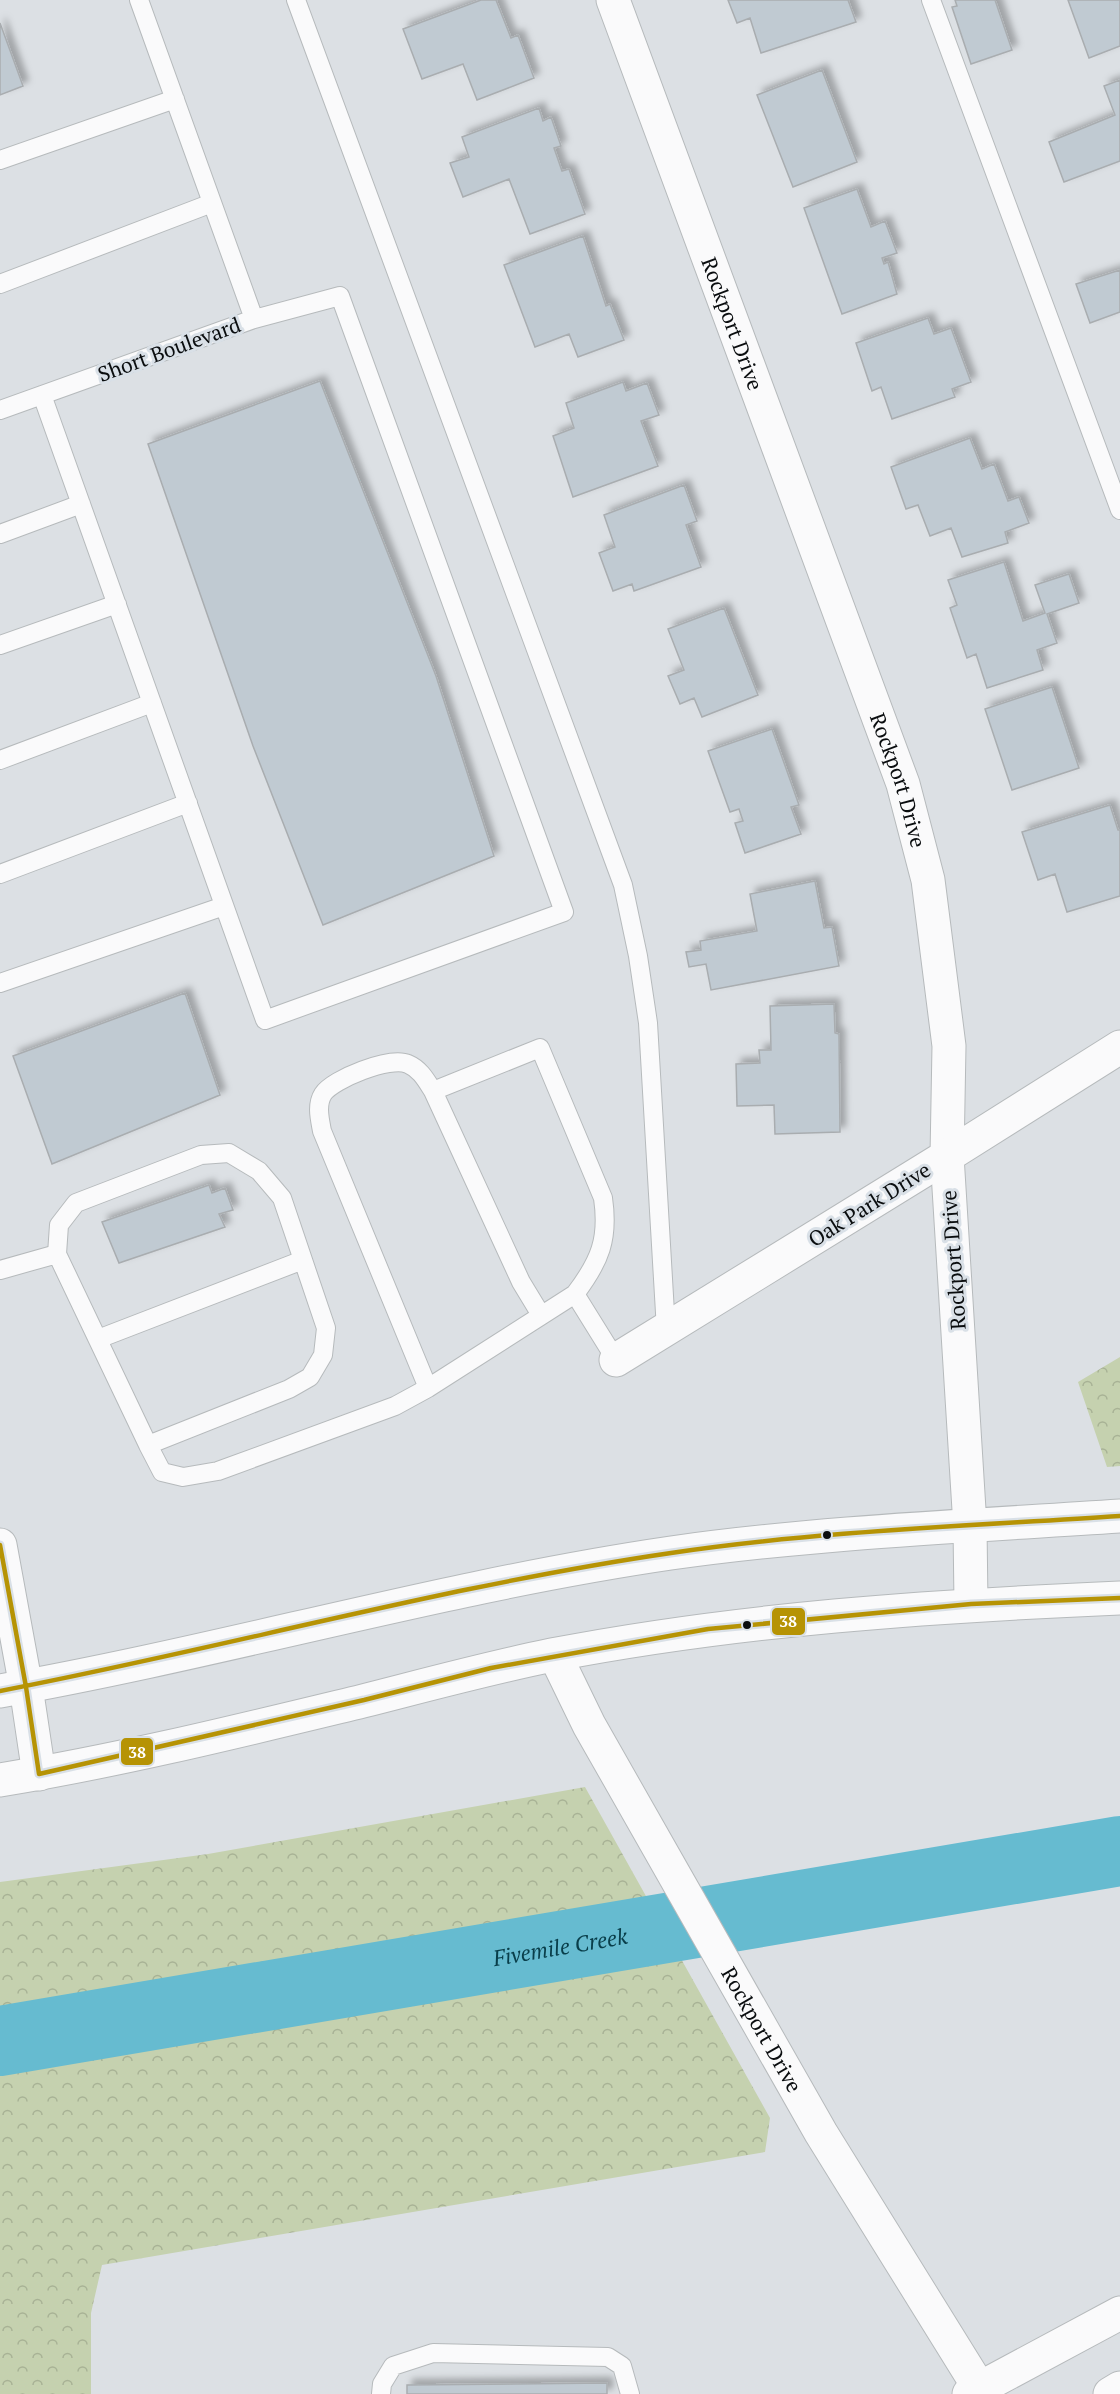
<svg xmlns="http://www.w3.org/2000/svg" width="1120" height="2394" font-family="'PT Serif',serif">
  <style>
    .forest { fill: url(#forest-crowns) }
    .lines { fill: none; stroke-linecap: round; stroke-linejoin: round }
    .river { stroke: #66bbd0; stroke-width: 70 }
    .building { fill: #c0cad2; stroke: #a9adb0; stroke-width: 1.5; filter: url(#shadow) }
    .service-casing { stroke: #b6babc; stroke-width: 20 }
    .minor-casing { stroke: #b6babc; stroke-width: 35 }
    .tertiary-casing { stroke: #b6babc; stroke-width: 35 }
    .primary-casing { stroke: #b6babc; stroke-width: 35 }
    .service { stroke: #fafafb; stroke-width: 18 }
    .minor { stroke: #fafafb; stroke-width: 33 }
    .tertiary { stroke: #fafafb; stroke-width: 33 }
    .primary { stroke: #fafafb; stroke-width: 33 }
    .bus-1-casing { stroke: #d9e0e7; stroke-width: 9 }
    .bus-1 { stroke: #b69304; stroke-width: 4.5 }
    .bus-dot { fill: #0a0d0f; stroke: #d9e0e7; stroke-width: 2 }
    .labels { text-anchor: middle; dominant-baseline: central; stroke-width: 6; stroke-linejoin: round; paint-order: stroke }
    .street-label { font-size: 21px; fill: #0a0d0f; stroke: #d9e0e7 }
    .water-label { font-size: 22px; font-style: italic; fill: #093e4a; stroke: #d9e0e7 }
    .line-badge { stroke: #d9e0e7; stroke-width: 2 }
    .badge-label { font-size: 16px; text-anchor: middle; font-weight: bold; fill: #fff }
  </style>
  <defs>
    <pattern id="forest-crowns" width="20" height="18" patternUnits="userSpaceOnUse" patternTransform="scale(1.5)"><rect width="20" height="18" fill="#c5d1af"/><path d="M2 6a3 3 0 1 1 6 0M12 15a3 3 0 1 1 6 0" fill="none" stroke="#a8b295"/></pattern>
    <filter id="shadow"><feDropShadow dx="5.5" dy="-5.5" stdDeviation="3" flood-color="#0004"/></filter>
  </defs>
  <rect width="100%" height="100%" fill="#dce0e4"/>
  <path class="forest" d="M 1120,1357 L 1120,1466 L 1107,1467 L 1078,1382 Z
    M 585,1787 L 770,2118 L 765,2152 L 102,2265 L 91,2313 L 91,2394 L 0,2394 L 0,1882 L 208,1854 Z"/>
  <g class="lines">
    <path class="river" id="s1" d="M 0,2041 L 1120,1851"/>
  </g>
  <path class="building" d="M 481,0 L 496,0 L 511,38 L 518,35 L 534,78 L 477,100 L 463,64 L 422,79 L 403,29 Z
    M 728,0 L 848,0 L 856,22 L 761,53 L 750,18 L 737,23 Z
    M 955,0 L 995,0 L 1012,50 L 971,64 L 952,7 L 957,6 Z
    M 1068,0 L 1120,0 L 1120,46 L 1089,58 Z
    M 0,23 L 23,86 L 0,95 Z
    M 822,70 L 857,162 L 793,187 L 757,95 Z
    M 1120,80 L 1120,161 L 1064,182 L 1049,142 L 1115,115 L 1104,86 Z
    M 539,108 L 543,121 L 551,117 L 561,146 L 554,148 L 562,171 L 569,169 L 585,214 L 530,234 L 509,179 L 463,197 L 450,163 L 469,157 L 462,137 Z
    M 857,189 L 871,227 L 885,221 L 897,253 L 882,258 L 884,264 L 888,262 L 897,294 L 842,314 L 804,208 Z
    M 583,236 L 606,306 L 610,304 L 624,340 L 578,357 L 569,334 L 535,347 L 504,265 Z
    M 1120,270 L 1120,312 L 1090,323 L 1076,284 Z
    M 928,318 L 934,334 L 951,328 L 971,382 L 952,389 L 955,397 L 892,419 L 881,387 L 872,391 L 856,343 Z
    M 320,381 L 436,676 L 494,856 L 323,925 L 253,746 L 148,444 Z
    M 623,382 L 626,391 L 647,383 L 659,415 L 641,421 L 658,466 L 573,497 L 553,436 L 574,428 L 566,403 Z
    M 970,438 L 982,469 L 994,464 L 1008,501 L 1019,497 L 1029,523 L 1005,532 L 1008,543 L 962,557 L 951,528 L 930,536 L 918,505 L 906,509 L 891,467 Z
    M 684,485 L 697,521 L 686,525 L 701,567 L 634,591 L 632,584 L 613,591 L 599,553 L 615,547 L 604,515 Z
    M 1004,562 L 1023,621 L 1045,613 L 1035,585 L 1069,574 L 1079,603 L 1047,614 L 1057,643 L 1037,650 L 1043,670 L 987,688 L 976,654 L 967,658 L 950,608 L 957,605 L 948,580 Z
    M 724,608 L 758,695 L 702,717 L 694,698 L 680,704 L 668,676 L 684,670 L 668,629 Z
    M 1052,687 L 1079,768 L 1012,790 L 985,709 Z
    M 772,729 L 799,805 L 791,807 L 801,834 L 745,853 L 735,823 L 743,821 L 739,809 L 730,812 L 708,751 Z
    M 1110,805 L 1118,830 L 1120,830 L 1120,896 L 1067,912 L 1055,874 L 1038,880 L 1022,832 Z
    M 815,881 L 824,928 L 832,927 L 839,966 L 711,990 L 706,964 L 689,967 L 686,952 L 701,950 L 700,941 L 757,931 L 750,894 Z
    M 185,993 L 220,1095 L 52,1164 L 13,1056 Z
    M 834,1004 L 835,1033 L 839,1034 L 840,1132 L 775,1134 L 774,1105 L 737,1106 L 736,1064 L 760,1063 L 759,1050 L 771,1050 L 770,1006 Z
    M 209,1185 L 212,1193 L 225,1188 L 233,1210 L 219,1214 L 225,1227 L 119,1263 L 102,1222 Z
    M 607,2383 L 607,2394 L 407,2394 L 407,2385 Z"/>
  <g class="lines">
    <g class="service-casing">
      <path id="service" d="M 139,0 L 254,319
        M 296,0 L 623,885 L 638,956 L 648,1023 L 666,1330
        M 931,0 L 1120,510
        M 0,160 L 175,99
        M 0,284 L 212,203
        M 0,410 L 254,319 L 340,296 L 564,912 L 265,1020 L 42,395
        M 0,534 L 81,504
        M 0,645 L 117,604
        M 0,760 L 152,703
        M 0,874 L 188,803
        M 0,983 L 224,906
        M 229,1153 L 259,1171 L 282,1198 L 326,1328 L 323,1355 L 310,1377 L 289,1389 L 148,1445 L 57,1254 L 59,1225 L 76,1203 L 201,1155 Z
        M 0,1270 L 57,1254
        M 541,1315 L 521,1282 L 433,1091 L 540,1048 L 603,1198 C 609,1239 600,1261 575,1294
        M 98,1339 L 303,1260
        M 428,1388 L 322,1131 C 320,1120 316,1105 323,1094 C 333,1079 390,1056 408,1064 C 420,1069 426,1080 433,1091
        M 148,1445 L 162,1472 L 183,1477 L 218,1471 L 395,1406 L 428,1388 L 575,1294 L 616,1360
        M 381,2394 L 382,2384 L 393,2366 L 433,2353 L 608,2357 L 622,2366 L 630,2394"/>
    </g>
    <g class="minor-casing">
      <g id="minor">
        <path id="s2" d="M 613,0 L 903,784 L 928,880 L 949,1046 L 947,1156 L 616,1360"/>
        <path d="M 0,1545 L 26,1687 L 39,1774"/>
      </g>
    </g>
    <g class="tertiary-casing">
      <g id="tertiary">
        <path d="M 971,1604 L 970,1526 L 947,1156 L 1120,1047"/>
        <path id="s3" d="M 555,1655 L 589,1725 L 821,2133 L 983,2394"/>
        <path d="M 969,2394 L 1120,2313"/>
        <path d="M 1110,2394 L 1120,2388"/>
      </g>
    </g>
    <g class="primary-casing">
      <path id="primary" d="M 0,1691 C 225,1651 445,1586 671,1553 C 820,1532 970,1526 1120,1516
        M 0,1780 C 122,1760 243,1730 363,1701 C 426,1685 488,1668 552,1655 C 739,1619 930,1606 1120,1598"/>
    </g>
    <use href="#service" class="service"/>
    <use href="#minor" class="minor"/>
    <use href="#tertiary" class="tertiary"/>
    <use href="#primary" class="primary"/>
    <g class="bus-1-casing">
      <path id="bus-1" d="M 0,1545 L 26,1687 L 39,1774 L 364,1700 L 491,1668 L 708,1629 L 971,1604 L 1120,1598
        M 0,1691 C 224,1648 445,1586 671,1553 C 819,1531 970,1526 1120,1516"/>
    </g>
    <use href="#bus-1" class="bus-1"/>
  </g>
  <g class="bus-dot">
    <circle cx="827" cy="1535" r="5"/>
    <circle cx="747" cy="1625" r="5"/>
  </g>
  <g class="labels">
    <g class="street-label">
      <text stroke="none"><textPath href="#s2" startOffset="345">Rockport Drive</textPath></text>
      <text transform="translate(169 349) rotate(-20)">Short Boulevard</text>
      <text stroke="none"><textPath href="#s2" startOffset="831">Rockport Drive</textPath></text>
      <text transform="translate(869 1204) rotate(-32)">Oak Park Drive</text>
      <text transform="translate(953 1260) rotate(-94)">Rockport Drive</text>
      <text stroke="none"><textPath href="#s3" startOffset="428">Rockport Drive</textPath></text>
    </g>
    <g class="water-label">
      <text stroke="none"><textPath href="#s1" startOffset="568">Fivemile Creek</textPath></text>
    </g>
  </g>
  <g class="line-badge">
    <rect x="771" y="1607" width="35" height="29" rx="6" fill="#b69304"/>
    <rect x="120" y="1737" width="34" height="29" rx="6" fill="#b69304"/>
  </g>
  <g class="badge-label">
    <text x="788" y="1627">38</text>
    <text x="137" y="1758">38</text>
  </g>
</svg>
